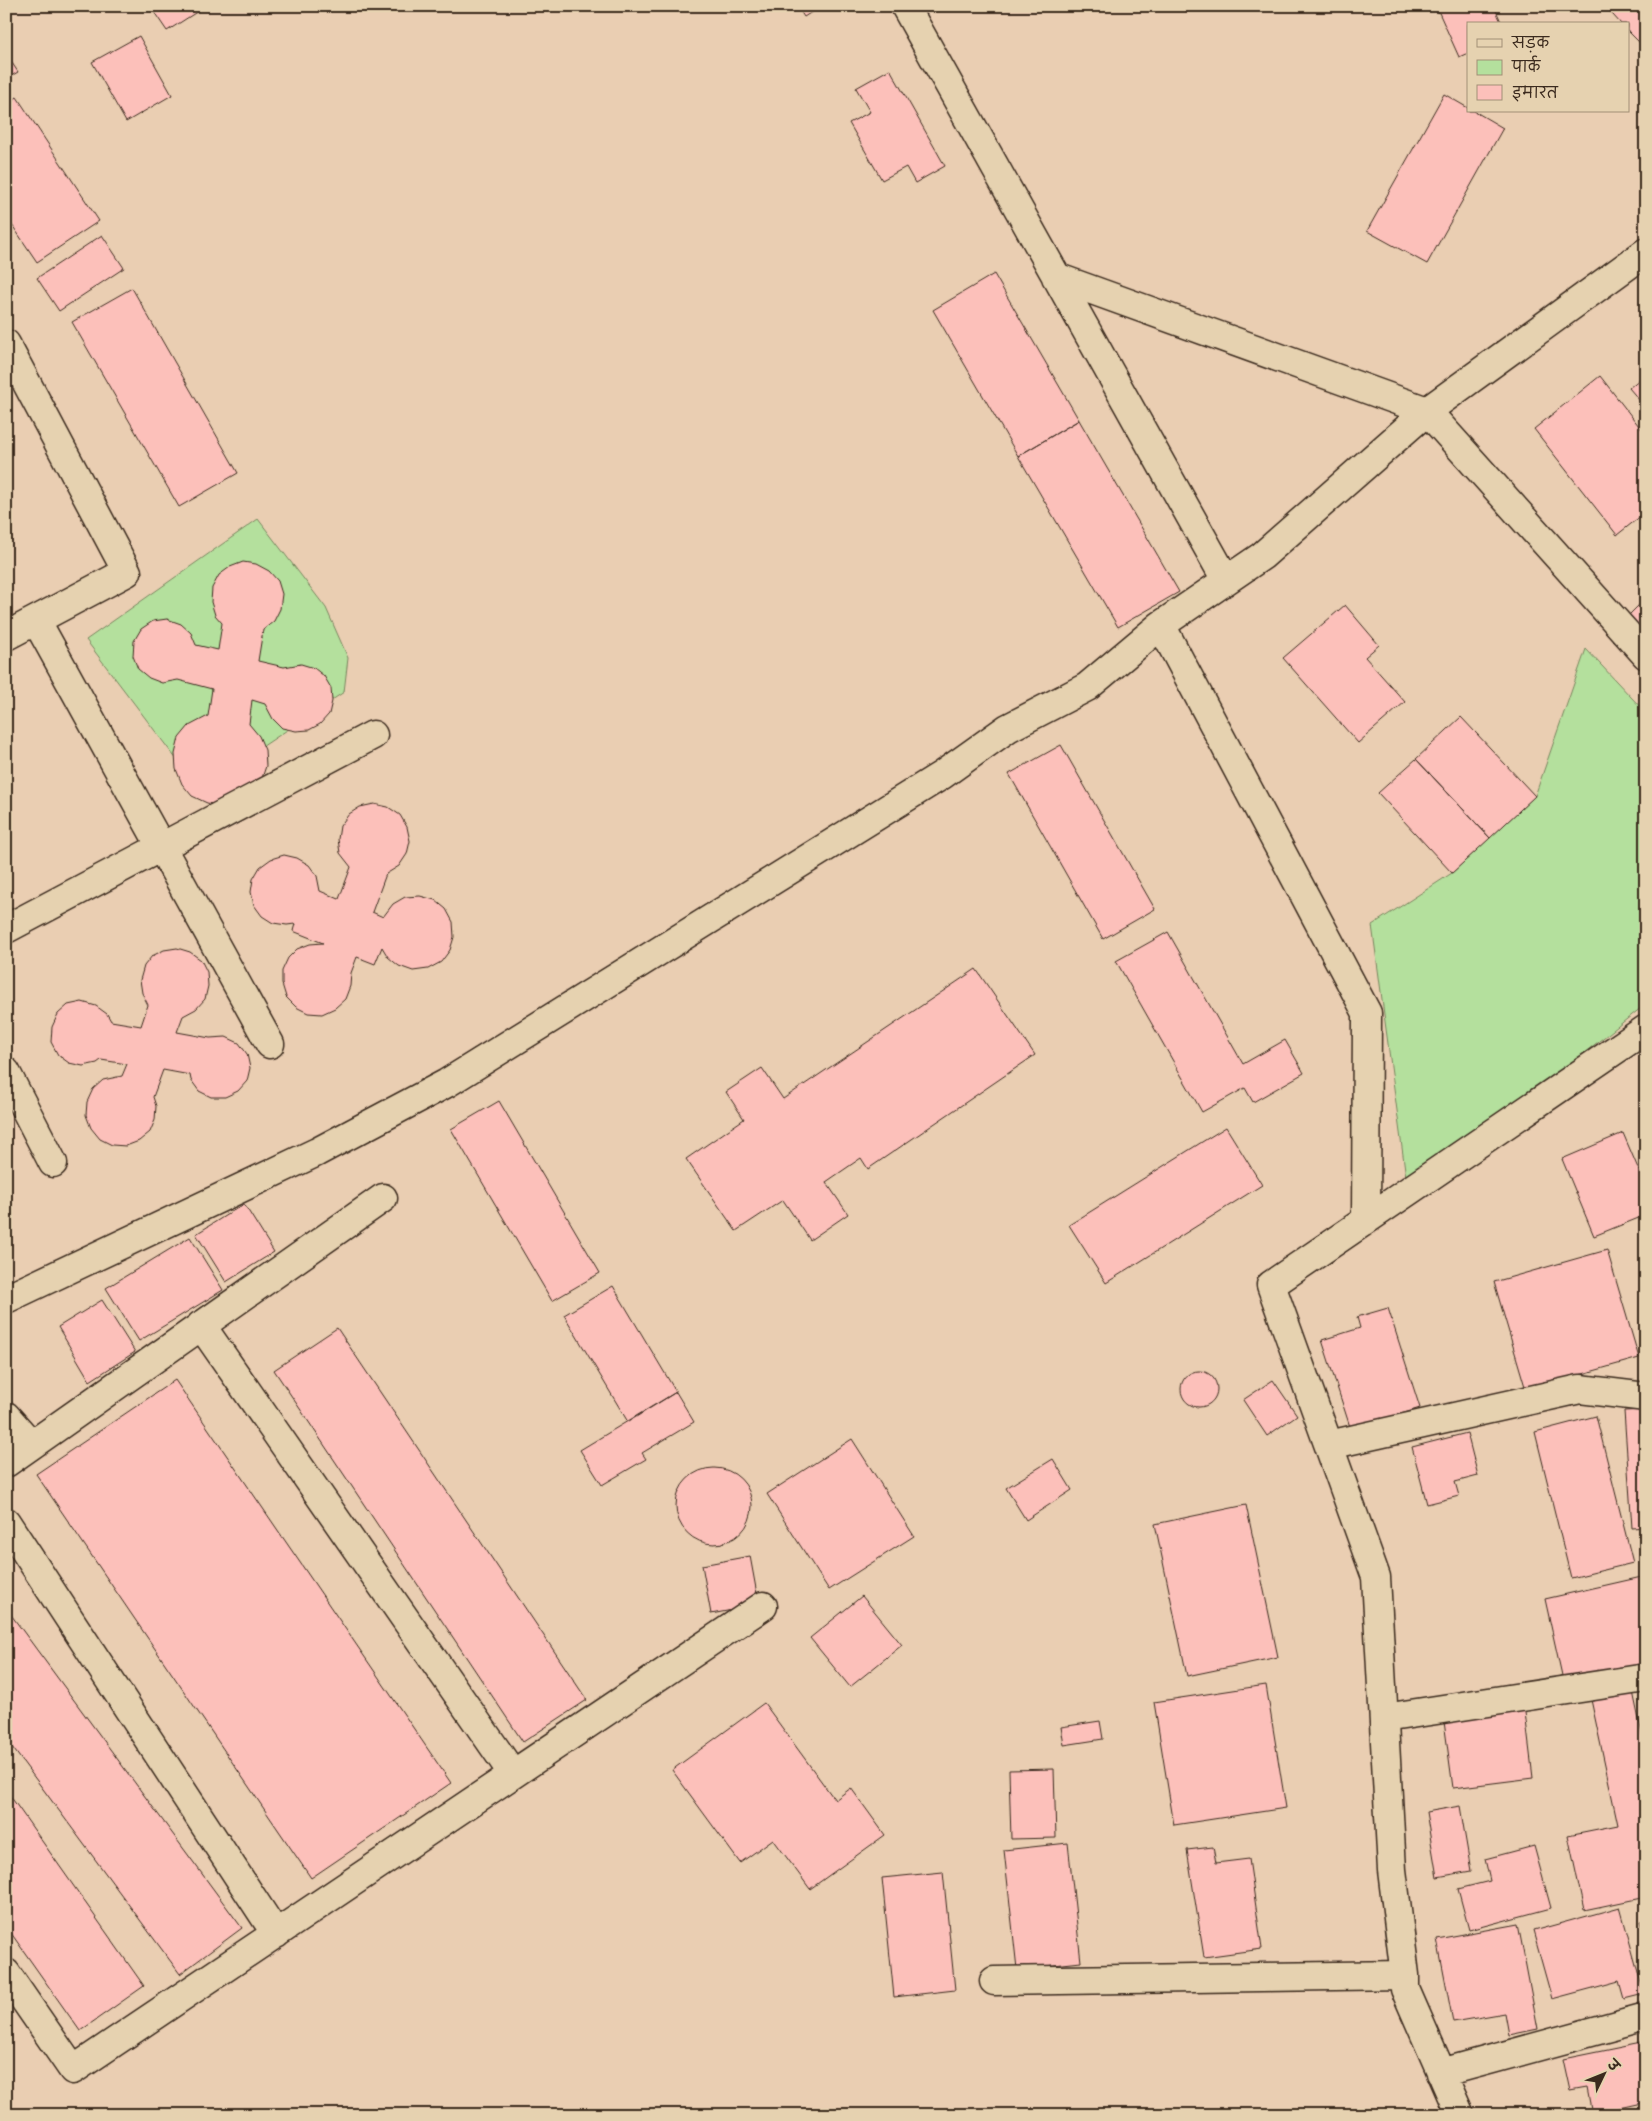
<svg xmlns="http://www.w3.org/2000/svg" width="1652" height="2121" font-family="Itim,'Playpen Sans Deva',sans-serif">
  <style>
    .green { fill: #b4e09d; stroke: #78855e }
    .building { fill: #fcc0ba; stroke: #3b2a1e }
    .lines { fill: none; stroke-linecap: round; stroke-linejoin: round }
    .street-casing { stroke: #3b2a1e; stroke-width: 31 }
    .street { stroke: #e6d2b0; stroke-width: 28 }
  </style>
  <rect width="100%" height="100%" fill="#eaceb2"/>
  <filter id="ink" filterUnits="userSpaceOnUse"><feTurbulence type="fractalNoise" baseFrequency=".02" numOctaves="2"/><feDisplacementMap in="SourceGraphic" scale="10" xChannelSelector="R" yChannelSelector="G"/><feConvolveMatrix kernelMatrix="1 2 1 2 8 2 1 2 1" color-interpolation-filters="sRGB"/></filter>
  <g filter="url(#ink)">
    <path class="green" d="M 258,519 L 326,608 L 348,658 L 344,692 L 199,789 L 86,640 Z
      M 1586,649 L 1646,713 L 1646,1004 L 1408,1192 L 1372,925 L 1452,873 L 1535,796 Z"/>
    <path class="building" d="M 150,6 L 206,6 L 167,31 Z
      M 797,6 L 821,6 L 804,17 Z
      M 1436,6 L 1494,6 L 1502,24 L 1468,24 L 1468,53 L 1459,57 Z
      M 1605,6 L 1646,6 L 1646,49 L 1628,31 L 1628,24 L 1621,24 Z
      M 139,36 L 172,95 L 126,122 L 92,62 Z
      M 6,54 L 18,72 L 6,79 Z
      M 890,69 L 945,166 L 915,183 L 906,167 L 882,180 L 849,123 L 870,112 L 856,88 Z
      M 1444,94 L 1468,108 L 1468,111 L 1474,111 L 1503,128 L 1427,264 L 1367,231 Z
      M 17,97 L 99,221 L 37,262 L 6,216 L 6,104 Z
      M 102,235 L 124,268 L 59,311 L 37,278 Z
      M 994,274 L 1079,420 L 1018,456 L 933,310 Z
      M 132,288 L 238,473 L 179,507 L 72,322 Z
      M 1646,374 L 1646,408 L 1629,388 Z
      M 1600,376 L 1646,435 L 1646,512 L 1617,535 L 1534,429 Z
      M 1079,420 L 1179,592 L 1118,627 L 1018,456 Z
      M 243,562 L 256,564 L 269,571 L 278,581 L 282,594 L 280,609 L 274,621 L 263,630 L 258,661 L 284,667 L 301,664 L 314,668 L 324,676 L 331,688 L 332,701 L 329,714 L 320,724 L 309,730 L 296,731 L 282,728 L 273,719 L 265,704 L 252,700 L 249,724 L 259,736 L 265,750 L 266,766 L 261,781 L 223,806 L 207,803 L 192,796 L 182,784 L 176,769 L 175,754 L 179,738 L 189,726 L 208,716 L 212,689 L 178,680 L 162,683 L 149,678 L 138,669 L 133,656 L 134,641 L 141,629 L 153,621 L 167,619 L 181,624 L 191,633 L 196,645 L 218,650 L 222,623 L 215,615 L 211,602 L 212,588 L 219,575 L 230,567 Z
      M 1646,598 L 1646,638 L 1625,619 Z
      M 1345,605 L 1379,645 L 1365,657 L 1405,702 L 1358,743 L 1283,658 Z
      M 1461,717 L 1535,796 L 1490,838 L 1416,759 Z
      M 1061,745 L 1155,909 L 1103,939 L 1009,774 Z
      M 1416,759 L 1490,838 L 1452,873 L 1378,793 Z
      M 374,804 L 388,807 L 400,815 L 407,827 L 410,841 L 407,854 L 399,866 L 386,874 L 372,912 L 383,917 L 393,904 L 405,897 L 420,896 L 435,900 L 446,909 L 453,922 L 454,937 L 450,950 L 441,962 L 428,969 L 413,971 L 399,966 L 388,957 L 382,947 L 375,964 L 357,957 L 351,973 L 350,986 L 345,999 L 335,1008 L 322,1014 L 308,1013 L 296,1007 L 286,997 L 282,984 L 282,971 L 288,958 L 297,949 L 310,944 L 323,943 L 293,931 L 295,924 L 287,925 L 273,923 L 262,916 L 254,905 L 251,892 L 253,879 L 260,867 L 271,859 L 284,855 L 297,858 L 309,865 L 317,876 L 320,891 L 339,899 L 351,867 L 340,853 L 338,839 L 340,826 L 349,814 L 360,807 Z
      M 1168,932 L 1243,1064 L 1285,1040 L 1304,1073 L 1253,1102 L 1245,1088 L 1202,1112 L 1116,961 Z
      M 177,948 L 190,952 L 201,960 L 207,972 L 208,986 L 205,999 L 196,1009 L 183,1016 L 177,1032 L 210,1038 L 226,1037 L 239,1043 L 247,1054 L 250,1068 L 247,1081 L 238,1091 L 225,1097 L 211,1097 L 199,1091 L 191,1080 L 190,1075 L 163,1070 L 153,1097 L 156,1106 L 155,1120 L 150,1132 L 139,1141 L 126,1146 L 112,1145 L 100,1139 L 91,1128 L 86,1115 L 87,1102 L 93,1089 L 103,1080 L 122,1076 L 127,1064 L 101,1060 L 97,1063 L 83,1066 L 69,1063 L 58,1055 L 51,1042 L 52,1027 L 58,1014 L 68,1005 L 82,1002 L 96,1006 L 107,1014 L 111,1021 L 141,1026 L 148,1005 L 142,993 L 140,980 L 144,966 L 152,956 L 164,950 Z
      M 976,969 L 1035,1055 L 868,1169 L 861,1158 L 826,1182 L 848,1214 L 810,1240 L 783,1200 L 736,1231 L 686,1159 L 744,1119 L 726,1092 L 762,1068 L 783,1099 Z
      M 499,1101 L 600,1273 L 552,1301 L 451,1129 Z
      M 1226,1127 L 1262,1185 L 1106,1283 L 1069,1225 Z
      M 1623,1133 L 1646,1187 L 1646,1215 L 1594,1236 L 1562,1159 Z
      M 244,1204 L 274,1252 L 226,1282 L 196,1234 Z
      M 190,1237 L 223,1290 L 139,1341 L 106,1288 Z
      M 1607,1250 L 1639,1358 L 1526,1390 L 1494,1282 Z
      M 613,1286 L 676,1392 L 628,1422 L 564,1315 Z
      M 102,1300 L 135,1352 L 90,1381 L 58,1327 Z
      M 1388,1308 L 1420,1408 L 1351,1430 L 1322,1340 L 1360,1328 L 1357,1317 Z
      M 337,1328 L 587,1700 L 523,1742 L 274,1370 Z
      M1181 1389a18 18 0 1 1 36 0a18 18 0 1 1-36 0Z
      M 175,1380 L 451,1783 L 311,1878 L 36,1474 Z
      M 1273,1380 L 1297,1415 L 1267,1436 L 1243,1400 Z
      M 676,1392 L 694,1422 L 642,1453 L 646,1459 L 602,1485 L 580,1450 Z
      M 1646,1410 L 1646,1527 L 1632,1528 L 1624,1411 Z
      M 1596,1416 L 1633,1563 L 1571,1578 L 1535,1432 Z
      M 1467,1433 L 1478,1476 L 1455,1482 L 1459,1496 L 1427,1504 L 1412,1447 Z
      M 852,1439 L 914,1536 L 829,1590 L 767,1494 Z
      M 1053,1459 L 1072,1490 L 1026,1520 L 1006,1488 Z
      M676 1506a38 38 0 1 1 76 0a38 38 0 1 1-76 0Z
      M 1246,1505 L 1278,1657 L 1187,1676 L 1155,1524 Z
      M 750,1556 L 759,1605 L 711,1614 L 702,1565 Z
      M 1646,1576 L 1646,1671 L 1565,1689 L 1545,1599 Z
      M 862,1596 L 902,1645 L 850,1687 L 810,1638 Z
      M 6,1608 L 242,1928 L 180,1974 L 6,1739 Z
      M 1266,1685 L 1286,1808 L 1174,1825 L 1154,1702 Z
      M 1632,1687 L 1646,1753 L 1646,1897 L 1584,1910 L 1568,1835 L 1618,1825 L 1590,1695 Z
      M 764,1703 L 835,1800 L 851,1788 L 885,1835 L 810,1889 L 773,1839 L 740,1863 L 672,1770 Z
      M 1524,1704 L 1533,1778 L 1453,1788 L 1443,1714 Z
      M 1100,1721 L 1103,1739 L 1064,1745 L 1061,1727 Z
      M 1054,1769 L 1056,1838 L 1011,1839 L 1009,1770 Z
      M 6,1790 L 144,1986 L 80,2031 L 6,1926 Z
      M 1460,1806 L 1471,1871 L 1437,1877 L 1426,1812 Z
      M 1068,1843 L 1081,1962 L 1017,1969 L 1004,1850 Z
      M 1534,1846 L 1551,1908 L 1469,1930 L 1458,1889 L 1490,1881 L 1485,1859 Z
      M 1213,1847 L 1216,1863 L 1249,1859 L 1262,1949 L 1204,1957 L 1187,1850 Z
      M 943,1872 L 955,1990 L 894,1997 L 882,1878 Z
      M 1620,1907 L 1644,1994 L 1624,1999 L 1619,1981 L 1552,1999 L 1533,1931 Z
      M 1646,1920 L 1646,1943 L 1641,1921 Z
      M 1518,1924 L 1538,2029 L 1509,2035 L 1505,2013 L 1453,2022 L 1437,1939 Z
      M 1646,2042 L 1646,2102 L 1592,2114 L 1587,2088 L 1570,2091 L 1563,2059 Z"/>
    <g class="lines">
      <g class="street-casing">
        <path id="street" d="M 905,6 L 1226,580
          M 1056,277 L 1427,411 L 1646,655
          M 6,344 L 127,572 L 6,636
          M 36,620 L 270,1044
          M 1161,625 L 1367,1013 L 1366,1220
          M 6,929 L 373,735
          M 6,1072 L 53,1163
          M 6,1299 L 317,1152 L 447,1083 L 942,775 L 1008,728 L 1087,687 L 1161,625 L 1262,556 L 1427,411 L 1646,252
          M 201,1325 L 513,1774
          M 6,1416 L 31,1444
          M 1329,1445 L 1580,1389 L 1646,1397
          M 6,1463 L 383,1198
          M 6,1522 L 276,1934
          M 1384,1718 L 1646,1678
          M 6,1973 L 73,2070 L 763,1606
          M 994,1981 L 1405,1975
          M 1441,2073 L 1646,2017
          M 1460,2115 L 1405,1989 L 1405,1975 L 1392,1870 L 1376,1577 L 1271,1285 L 1646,1029"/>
      </g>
      <use href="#street" class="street"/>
    </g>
  </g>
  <rect width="1652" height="2121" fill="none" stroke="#e6d2b0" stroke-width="25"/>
  <rect x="12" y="12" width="1627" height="2096" fill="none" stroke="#3b2a1e" stroke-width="2" filter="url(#ink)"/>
  <rect x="1467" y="22" width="162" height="90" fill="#e6d2b0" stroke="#a28f76"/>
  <rect x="1477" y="39" width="25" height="8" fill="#e6d2b0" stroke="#a28f76"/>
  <text x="1512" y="48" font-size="15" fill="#3b2a1e">सड़क</text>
  <rect x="1477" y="60" width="25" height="15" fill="#b4e09d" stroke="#a28f76"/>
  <text x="1512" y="72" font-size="15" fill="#3b2a1e">पार्क</text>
  <rect x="1477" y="85" width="25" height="15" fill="#fcc0ba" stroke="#a28f76"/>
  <text x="1512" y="98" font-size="15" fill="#3b2a1e">इमारत</text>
  <g transform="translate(1604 2074) rotate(47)" stroke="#e6d2b0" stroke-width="4" paint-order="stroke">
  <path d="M0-4L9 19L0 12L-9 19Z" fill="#3b2a1e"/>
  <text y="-8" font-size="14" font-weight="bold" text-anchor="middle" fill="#3b2a1e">उ</text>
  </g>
</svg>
